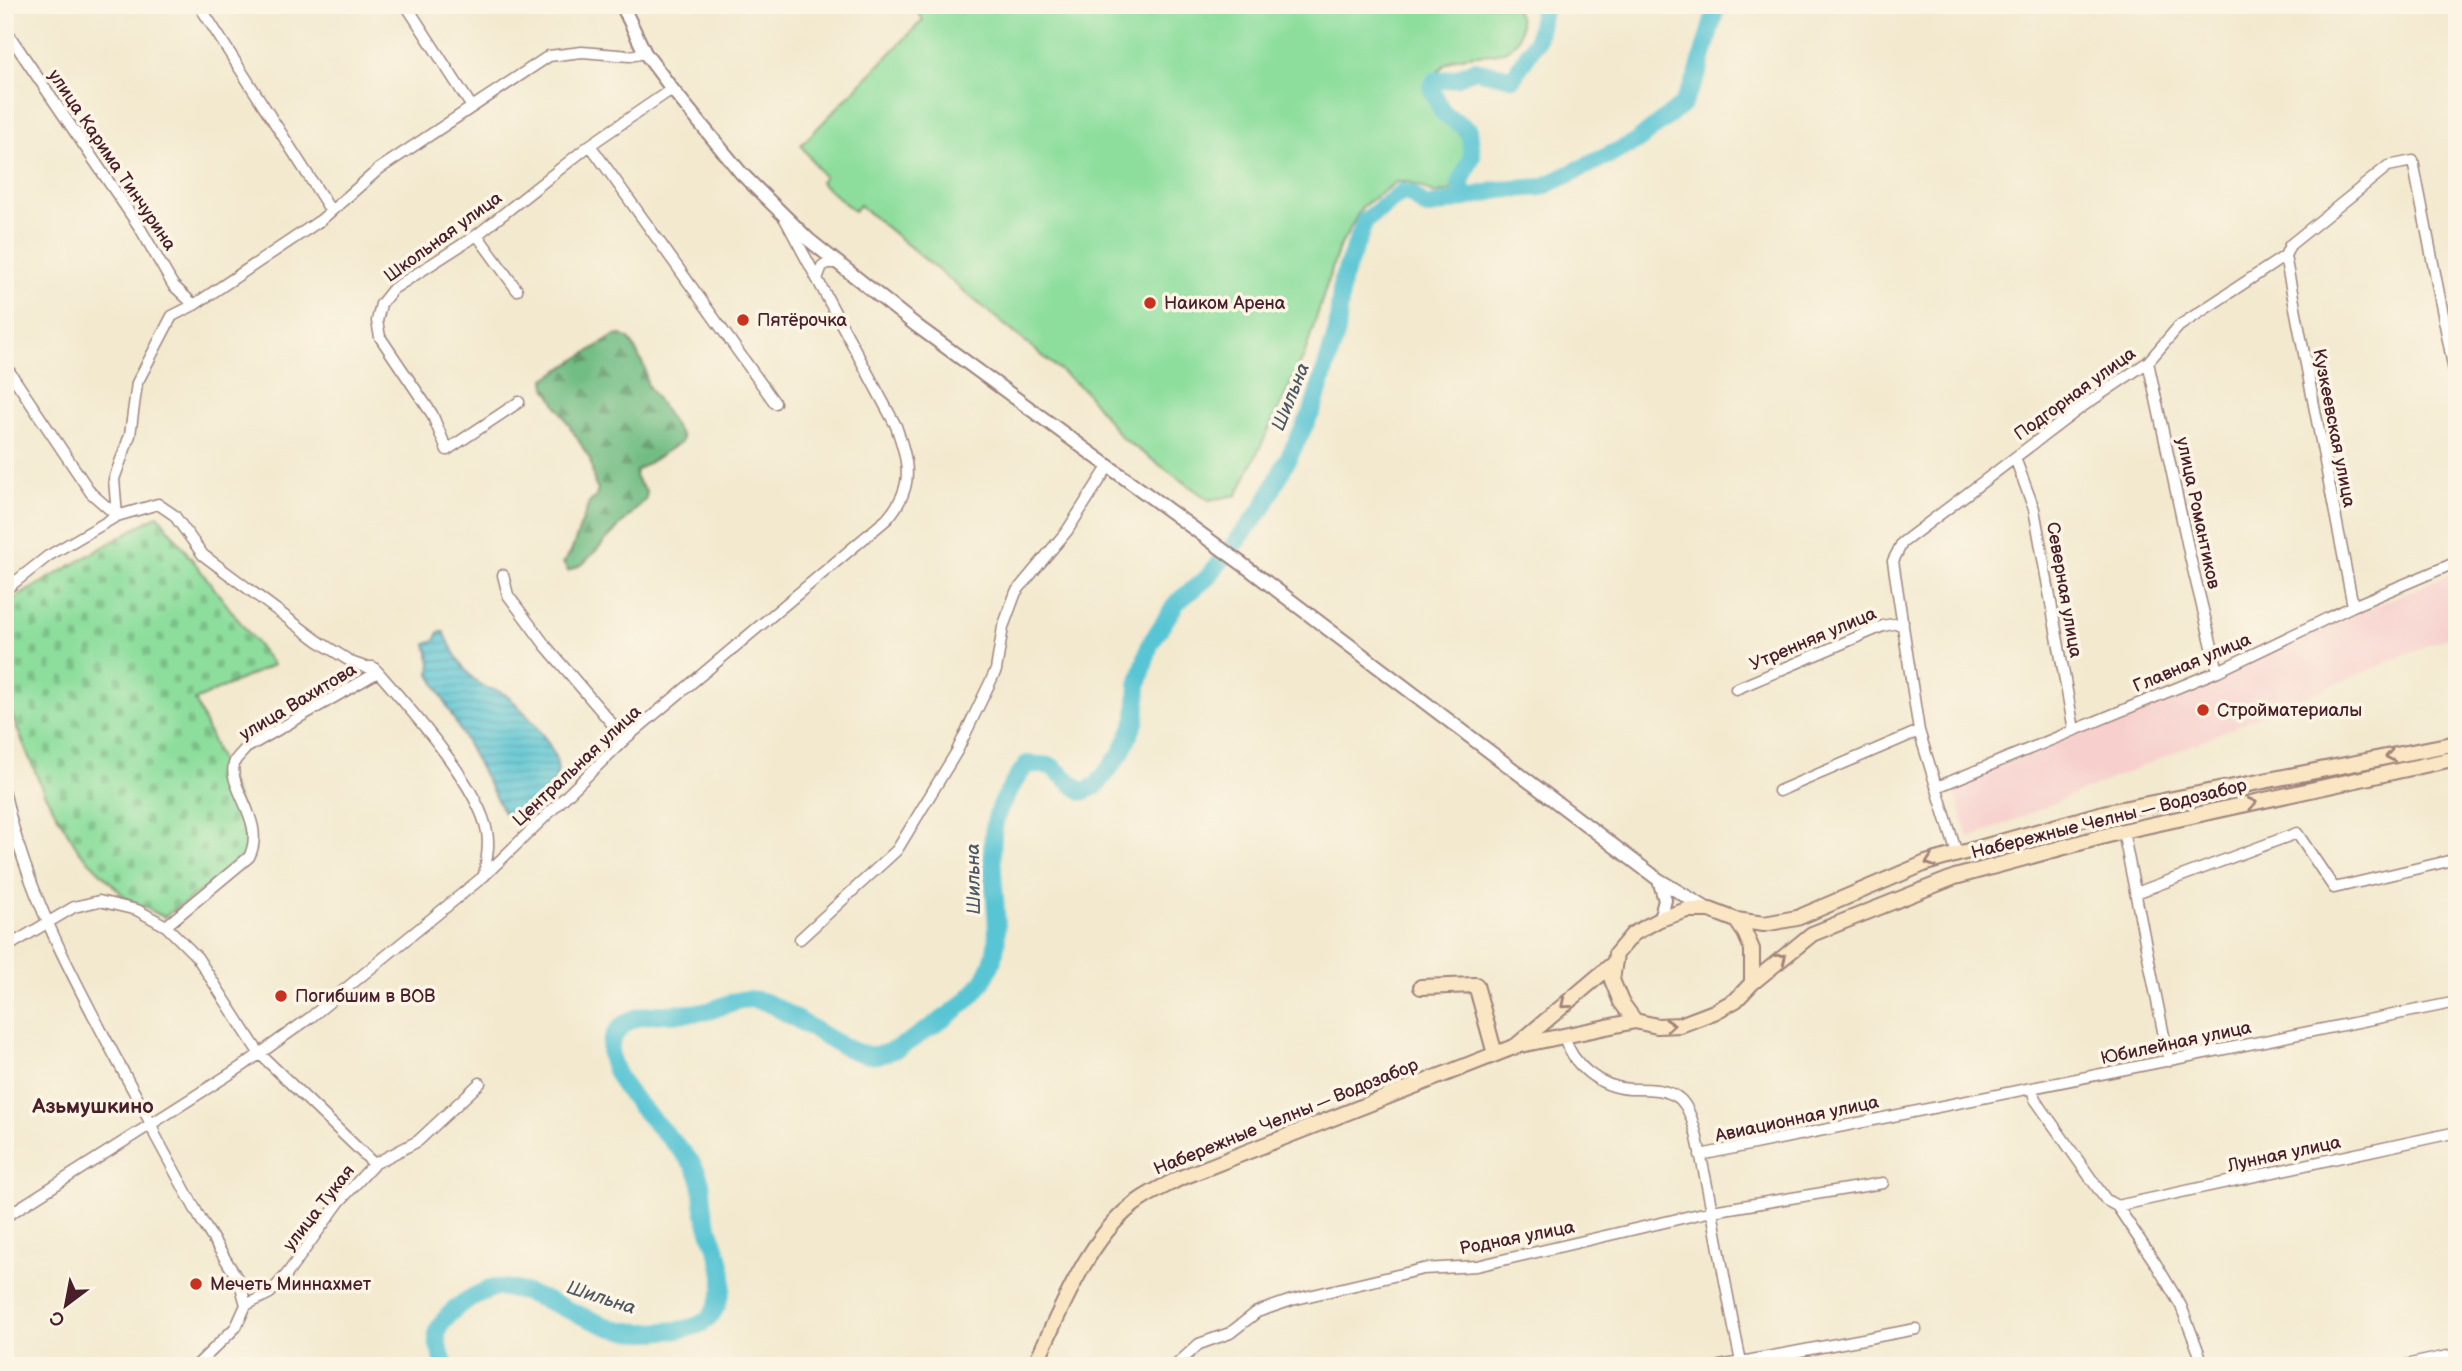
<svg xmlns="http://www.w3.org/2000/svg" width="2462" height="1371" font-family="'Balsamiq Sans',sans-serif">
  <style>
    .built { fill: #f7d0cd }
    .forest { fill: url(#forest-firs); stroke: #5e6e58; stroke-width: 2 }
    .cemetery { fill: url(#cemetery-stones); stroke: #6c7e64; stroke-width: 2 }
    .pitch { fill: #8dde9d; stroke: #6c7e64; stroke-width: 2 }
    .water { fill: url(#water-rules); stroke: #527280; stroke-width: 2 }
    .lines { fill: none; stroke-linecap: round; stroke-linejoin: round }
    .river { stroke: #59c5d4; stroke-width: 18 }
    .minor-casing { stroke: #9e847d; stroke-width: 13 }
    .tertiary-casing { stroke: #9e847d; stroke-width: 16 }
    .secondary-casing { stroke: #9e847d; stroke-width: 18 }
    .minor { stroke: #fff; stroke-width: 10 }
    .tertiary { stroke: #fff; stroke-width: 12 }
    .secondary { stroke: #fbe6c4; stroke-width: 14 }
    .oneway { stroke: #a28278 }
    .poi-dot { fill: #c8321e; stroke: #fcf5e5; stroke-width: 2.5 }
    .labels { text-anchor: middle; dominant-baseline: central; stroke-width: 7; stroke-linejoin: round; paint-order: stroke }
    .street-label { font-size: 18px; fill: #4a1f2b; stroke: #fcf5e5 }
    .poi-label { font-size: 18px; fill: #4a1f2b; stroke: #fcf5e5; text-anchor: start }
    .water-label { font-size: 19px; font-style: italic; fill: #4f5966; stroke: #fcf5e5 }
    .quarter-label { font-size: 21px; font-weight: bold; fill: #4a1f2b; stroke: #fcf5e5 }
  </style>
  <defs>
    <pattern id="forest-firs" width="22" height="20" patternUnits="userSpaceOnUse" patternTransform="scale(1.75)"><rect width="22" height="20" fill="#72bd84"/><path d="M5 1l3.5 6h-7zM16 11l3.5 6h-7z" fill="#60996c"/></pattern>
    <pattern id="cemetery-stones" width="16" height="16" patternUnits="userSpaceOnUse" patternTransform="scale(1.75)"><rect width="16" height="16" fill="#8dde9d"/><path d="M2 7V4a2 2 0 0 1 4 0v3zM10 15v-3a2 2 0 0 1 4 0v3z" fill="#7bbe87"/></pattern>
    <pattern id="water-rules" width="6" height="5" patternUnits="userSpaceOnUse" patternTransform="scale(1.75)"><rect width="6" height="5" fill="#59c5d4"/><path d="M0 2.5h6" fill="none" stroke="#4c9fac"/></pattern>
  </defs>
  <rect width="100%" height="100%" fill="#fcf5e5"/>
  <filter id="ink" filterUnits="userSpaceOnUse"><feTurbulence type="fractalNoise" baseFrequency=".0143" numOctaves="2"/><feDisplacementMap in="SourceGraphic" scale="14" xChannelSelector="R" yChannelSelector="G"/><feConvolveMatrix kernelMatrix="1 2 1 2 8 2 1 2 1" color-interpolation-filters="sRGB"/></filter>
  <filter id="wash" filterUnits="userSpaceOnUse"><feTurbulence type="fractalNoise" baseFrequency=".00686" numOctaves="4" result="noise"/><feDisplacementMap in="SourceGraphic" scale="28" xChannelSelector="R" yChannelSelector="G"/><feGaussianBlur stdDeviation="1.57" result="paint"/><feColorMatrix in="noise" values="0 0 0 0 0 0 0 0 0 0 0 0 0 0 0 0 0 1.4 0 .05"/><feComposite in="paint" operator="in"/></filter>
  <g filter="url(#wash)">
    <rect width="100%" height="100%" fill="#f3e9cf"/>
    <path class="built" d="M 2457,571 L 2457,633 L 1969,839 L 1953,787 Z"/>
    <path class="forest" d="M 622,335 L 630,340 L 645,368 L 647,384 L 682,437 L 681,442 L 636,471 L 635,477 L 647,493 L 645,500 L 583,564 L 568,571 L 563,563 L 571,552 L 589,503 L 596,497 L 598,488 L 595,485 L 590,459 L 546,388 L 545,379 L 614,336 Z"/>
    <path class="cemetery" d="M 158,515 L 273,665 L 195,700 L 252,835 L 246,855 L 208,886 L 164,917 L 127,899 L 79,851 L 44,793 L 5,699 L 5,604 Z"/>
    <path class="pitch" d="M 913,5 L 1513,5 C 1526,23 1522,47 1498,53 C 1484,56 1468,53 1454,59 C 1442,65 1435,74 1427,85 L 1438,115 L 1454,127 L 1468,144 L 1473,161 L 1471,172 L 1464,182 L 1449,191 L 1435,194 L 1409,182 L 1396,182 L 1362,207 L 1338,250 L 1304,356 L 1237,495 L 1209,500 L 1122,438 L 1084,390 L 859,205 L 854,211 L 820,182 L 824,177 L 801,145 L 923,20 Z"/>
    <path class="water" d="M 439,632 L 444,632 C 453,651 463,673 481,685 C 488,690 499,689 506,695 C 523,709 563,752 557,775 C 554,785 544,793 536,800 C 526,810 519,818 504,813 L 430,674 L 431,662 L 426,644 L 436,639 Z"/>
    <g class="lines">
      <path class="river" d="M 1466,196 L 1460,184 L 1472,156 L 1469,130 L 1443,113 L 1431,88 L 1435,81 L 1456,78 L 1474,70 L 1513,78 L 1537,40 L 1544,5
        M 445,1366 C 435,1337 430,1331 455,1309 C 464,1301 483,1290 495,1288 C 524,1284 583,1320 613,1328 C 635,1334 656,1332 678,1330 C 691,1328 705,1325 712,1314 C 736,1277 715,1252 705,1215 C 700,1194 706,1186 693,1165 C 674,1136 594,1076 613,1038 C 629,1004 678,1018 708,1011 C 729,1005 742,994 765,1002 C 794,1013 847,1058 876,1055 C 895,1053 914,1038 929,1028 C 961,1009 991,985 996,945 C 999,926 994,894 993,873 C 992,854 991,833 997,815 C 1004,796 1015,780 1027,764 L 1051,766 L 1082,792 L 1096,786 L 1121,753 L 1136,720 L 1138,685 L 1150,644 L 1177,602 L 1207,578 L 1263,508 L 1313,409 L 1337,331 L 1342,281 L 1365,221 L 1402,192 L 1409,193 L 1427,207 L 1499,190 L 1542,187 L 1636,142 L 1682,105 L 1697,76 L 1717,5"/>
    </g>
  </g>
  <g filter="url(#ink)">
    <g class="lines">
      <g class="minor-casing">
        <path id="minor" d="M 199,5 L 331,211
          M 406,5 L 472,107
          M 5,29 L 140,228 L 173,285 L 194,305
          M 590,145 L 775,403
          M 477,235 L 517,290
          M 2285,256 L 2353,606
          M 817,279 L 822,266 L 828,263 L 837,263
          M 2148,362 L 2191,561 L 2218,671
          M 5,365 L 91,493 L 117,516 L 158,504 L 174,515 L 203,555 L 318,641 L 353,663 L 365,667 L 373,667 L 378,672 C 410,709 479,786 487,832 C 490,847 486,861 484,875
          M 519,402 L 447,450 L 432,414 L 380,337 L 377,321 L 381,304 L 393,289 L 477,235 L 590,145 L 672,89
          M 2015,458 L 2034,509 L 2074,730
          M 503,575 L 508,595 L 545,645 L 625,739
          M 5,590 L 48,556 L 117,516 L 114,479 L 130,435 L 137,383 L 172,316 L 194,305 L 321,220 L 379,169 L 549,56 L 582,52 L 630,56 L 645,53
          M 1736,689 L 1883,626 L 1903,622
          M 1937,787 L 2218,671 L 2353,606 L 2457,562
          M 1779,791 L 1919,731
          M 5,794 C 30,912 96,1018 151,1124 L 155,1135 L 200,1218 L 240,1283 L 246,1305
          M 2123,831 L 2169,1061
          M 1957,854 L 1919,731 L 1893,561 L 1902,543 L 2083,406 L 2148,362 L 2179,326 L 2285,256 L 2290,245 L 2388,166 L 2413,161 L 2457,386
          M 2136,893 L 2297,833 L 2334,888 L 2457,859
          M 166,926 L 249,857 C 268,821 224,785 235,761 C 237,757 243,752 246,748 L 378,672
          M 800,939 L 897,850 L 957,751 L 996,670 L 1003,627 L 1016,592 L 1067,531 L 1108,467
          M 5,948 L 74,907 L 99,901 L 137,910 L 166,926 L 197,957 L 259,1053 L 374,1164
          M 1564,1036 C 1572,1065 1599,1087 1630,1089 C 1646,1089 1669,1088 1681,1100 C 1696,1116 1700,1156 1705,1176 C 1718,1239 1728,1303 1742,1366
          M 2032,1089 L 2035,1099 L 2106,1200 L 2117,1206 L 2156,1264 L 2181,1306 L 2204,1366
          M 1700,1155 L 2457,1002
          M 2117,1206 L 2457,1132
          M 5,1217 L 244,1065 L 311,1017 L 484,876 L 625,739 L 887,519 C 915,487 909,464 896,426 L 785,219
          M 196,1366 L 236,1327 L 246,1305 L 270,1293 L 287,1274 L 340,1201 L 374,1164 L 418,1141 L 480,1083
          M 1175,1366 L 1199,1344 L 1230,1333 L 1257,1312 L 1292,1300 L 1423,1269 L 1477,1266 L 1712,1211 L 1883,1183
          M 1720,1366 L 1916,1329
          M 2401,1366 L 2457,1354"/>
      </g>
      <g class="tertiary-casing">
        <path id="tertiary" d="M 622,5 L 645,53 L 672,89 L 741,173 L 809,240 L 917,326 L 1249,569 L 1659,880 L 1709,910
          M 1659,880 L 1665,900 L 1660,919"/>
      </g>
      <g class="secondary-casing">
        <path id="secondary" d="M 1736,920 L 1764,924 L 1797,918 L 1926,863 L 2107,812 L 2457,743
          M 1752,983 L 1752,949 L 1745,933 L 1736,920 L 1710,910 L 1687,910 L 1660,919 L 1633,934 L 1616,954 L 1612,980 L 1621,1002 L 1635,1021 L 1657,1026 L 1680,1025 L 1714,1012 L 1736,1000 L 1752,983 L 1812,934 L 1955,877 L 2123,831 L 2457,758
          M 1421,987 L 1476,985 L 1495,1054
          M 1517,1045 L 1615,962
          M 1034,1366 C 1061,1312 1088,1234 1140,1200 C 1152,1192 1165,1186 1178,1179 L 1516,1046 L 1635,1021"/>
      </g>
      <use href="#minor" class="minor"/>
      <use href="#tertiary" class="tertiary"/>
      <use href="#secondary" class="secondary"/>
    </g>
    <defs><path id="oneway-chevron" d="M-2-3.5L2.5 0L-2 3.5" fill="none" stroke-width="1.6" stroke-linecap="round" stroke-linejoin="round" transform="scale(1.75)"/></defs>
    <g class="oneway">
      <use href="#oneway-chevron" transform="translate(2390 756) rotate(169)"/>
      <use href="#oneway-chevron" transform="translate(2252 803) rotate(-12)"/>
      <use href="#oneway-chevron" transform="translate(1930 862) rotate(161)"/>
      <use href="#oneway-chevron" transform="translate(1782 958) rotate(-40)"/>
      <use href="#oneway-chevron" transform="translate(1565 1004) rotate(140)"/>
      <use href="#oneway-chevron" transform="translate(1670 1025) rotate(-5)"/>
    </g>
  </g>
  <g class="poi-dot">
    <circle cx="1150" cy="303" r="7"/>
    <circle cx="743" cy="320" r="7"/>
    <circle cx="2203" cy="710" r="7"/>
    <circle cx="281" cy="996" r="7"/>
    <circle cx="196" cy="1284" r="7"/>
  </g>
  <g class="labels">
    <g class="street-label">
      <text transform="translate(112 160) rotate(56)">улица Карима Тинчурина</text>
      <text transform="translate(443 237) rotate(-36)">Школьная улица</text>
      <text transform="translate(2075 394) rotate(-36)">Подгорная улица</text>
      <text transform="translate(2334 428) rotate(79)">Кузкеевская улица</text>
      <text transform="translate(2198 513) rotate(78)">улица Романтиков</text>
      <text transform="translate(2064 590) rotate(80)">Северная улица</text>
      <text transform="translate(1813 639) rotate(-23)">Утренняя улица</text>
      <text transform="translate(2192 663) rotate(-23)">Главная улица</text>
      <text transform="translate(298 702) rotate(-31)">улица Вахитова</text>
      <text transform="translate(577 766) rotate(-43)">Центральная улица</text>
      <text transform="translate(2109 819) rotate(-14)">Набережные Челны — Водозабор</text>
      <text transform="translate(2176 1043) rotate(-12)">Юбилейная улица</text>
      <text transform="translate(1286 1117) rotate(-22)">Набережные Челны — Водозабор</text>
      <text transform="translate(1797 1119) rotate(-12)">Авиационная улица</text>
      <text transform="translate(2284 1154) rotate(-12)">Лунная улица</text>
      <text transform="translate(319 1208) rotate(-52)">улица Тукая</text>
      <text transform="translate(1517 1238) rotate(-11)">Родная улица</text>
    </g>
    <g class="poi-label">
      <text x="1164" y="303">Наиком Арена</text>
      <text x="757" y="320">Пятёрочка</text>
      <text x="2217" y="710">Стройматериалы</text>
      <text x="295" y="996">Погибшим в ВОВ</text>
      <text x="210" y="1284">Мечеть Миннахмет</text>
    </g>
    <g class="water-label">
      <text transform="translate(1291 397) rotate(-68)">Шильна</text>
      <text transform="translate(974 879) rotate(-91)">Шильна</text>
      <text transform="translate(601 1298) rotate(18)">Шильна</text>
    </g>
    <g class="quarter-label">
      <text x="93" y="1106">Азьмушкино</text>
    </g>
  </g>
  <rect width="2462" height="1371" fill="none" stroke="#fcf5e5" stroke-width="28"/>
  <g transform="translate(66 1305) rotate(212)" stroke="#fcf5e5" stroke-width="5" paint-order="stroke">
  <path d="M0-5L12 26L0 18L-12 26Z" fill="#4a1f2b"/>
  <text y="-10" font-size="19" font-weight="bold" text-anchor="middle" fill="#4a1f2b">С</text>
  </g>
</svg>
